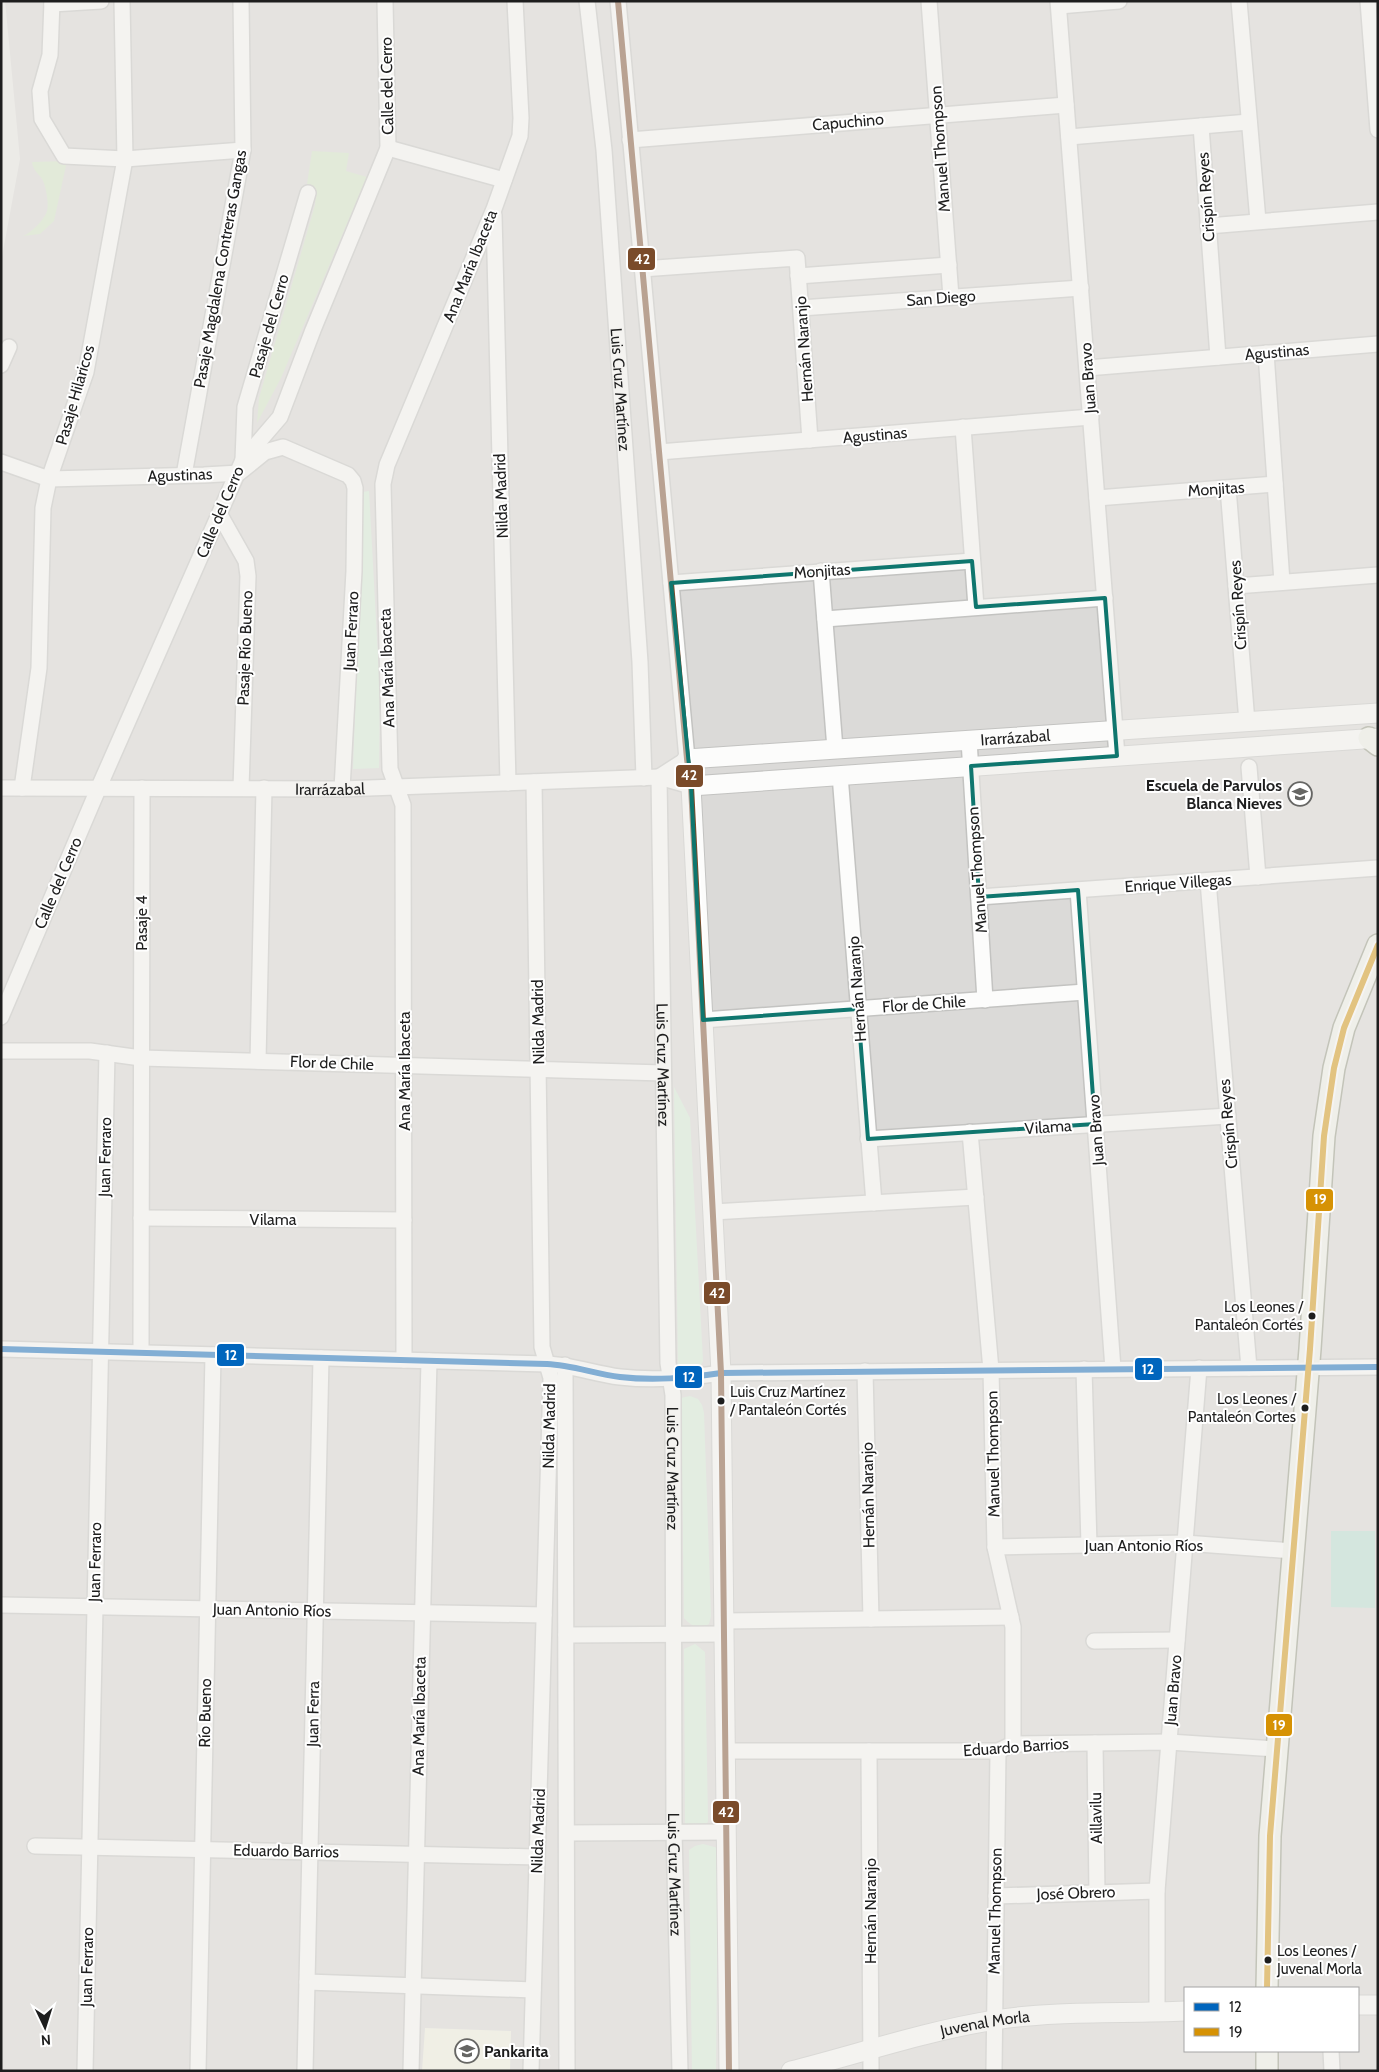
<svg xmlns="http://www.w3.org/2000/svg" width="1379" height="2072" font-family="Cabin,sans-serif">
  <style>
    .residential { fill: #dbdad8; fill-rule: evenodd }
    .education { fill: #f3f4e3 }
    .grass { fill: #d6e8c8 }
    .park { fill: #d7f0da }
    .pitch { fill: #b6e0d3 }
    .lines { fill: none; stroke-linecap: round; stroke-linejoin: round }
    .minor-casing { stroke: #c3c3c1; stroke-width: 18 }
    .tertiary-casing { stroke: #c3c3c1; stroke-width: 21 }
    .secondary-casing { stroke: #919581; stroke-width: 24 }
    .minor { stroke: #fcfcfb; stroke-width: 15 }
    .tertiary { stroke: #fcfcfb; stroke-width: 19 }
    .secondary { stroke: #f1f3eb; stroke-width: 21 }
    .bus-1-casing { stroke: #fff; stroke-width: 10 }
    .bus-2-casing { stroke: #fff; stroke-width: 10 }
    .bus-3-casing { stroke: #fff; stroke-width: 10 }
    .bus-1 { stroke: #0065bd; stroke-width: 6 }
    .bus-2 { stroke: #d69204; stroke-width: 6 }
    .bus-3 { stroke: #7a4b2a; stroke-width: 6 }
    .marked { fill: none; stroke: #0f766e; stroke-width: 4; stroke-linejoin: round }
    .bus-dot { fill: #1e1e1e; stroke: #fff; stroke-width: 2 }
    .labels { text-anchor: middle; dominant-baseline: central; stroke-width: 4; stroke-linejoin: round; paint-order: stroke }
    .bus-label { font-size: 15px; fill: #1e1e1e; stroke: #fff; text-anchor: end }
    .street-label { font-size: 16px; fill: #1e1e1e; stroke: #fff }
    .poi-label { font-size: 16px; font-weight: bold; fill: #1e1e1e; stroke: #fff; text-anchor: end }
    .line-badge { stroke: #fff; stroke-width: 2 }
    .badge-label { font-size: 14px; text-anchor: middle; font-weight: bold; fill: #fff }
  </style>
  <rect width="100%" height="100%" fill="#ecebe7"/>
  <path class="residential" d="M 5,1 L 1378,1 L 1378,2071 L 1,2071 L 1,262 L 20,159 ZM 1185,1988 L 1358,1988 L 1358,2051 L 1185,2051 Z"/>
  <path class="education" d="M 425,2028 L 511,2031 L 510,2071 L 422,2071 Z"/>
  <path class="grass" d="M 312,151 L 349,153 L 346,171 L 367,177 L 281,378 L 257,423 L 259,398 L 315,205 L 316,190 L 307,184 Z
    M 67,161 L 54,221 L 40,234 L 23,236 C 31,233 45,219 47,211 C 49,203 46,186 42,179 C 37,172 33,170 32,162 Z"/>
  <path class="park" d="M 369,491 L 380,694 L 379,768 L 353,769 L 363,492 Z
    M 674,1087 L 690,1118 L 703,1361 L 699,1369 L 682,1375 L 678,1366 Z
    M 690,1396 L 698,1399 L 702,1405 L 704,1413 L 711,1616 L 709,1624 C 698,1629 692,1627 684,1618 L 681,1398 Z
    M 695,1644 L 705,1652 L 708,1821 L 705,1828 L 685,1827 L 684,1649 Z
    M 703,1844 L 718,1848 L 716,2071 L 692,2071 L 689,1850 L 695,1846 Z"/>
  <path class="pitch" d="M 1331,1531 L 1375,1531 L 1375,1608 L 1331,1607 Z"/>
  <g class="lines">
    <g class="minor-casing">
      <g id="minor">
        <path d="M 52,1 L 50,55 L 40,91 L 42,119 L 64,156 L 125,159 L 243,150"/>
        <path id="s1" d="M 587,1 L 604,150 L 640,662 L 644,778"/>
        <path d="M 618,1 L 687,759 L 659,777"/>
        <path d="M 929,1 L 951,297"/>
        <path d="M 1058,1 L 1117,756"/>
        <path d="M 1239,1 L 1258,221"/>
        <path d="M 1368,1 L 1378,130"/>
        <path d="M 52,4 L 101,1"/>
        <path d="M 1059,6 L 1119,1"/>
        <path d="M 1201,126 L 1218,357"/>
        <path d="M 1069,137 L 1249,122"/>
        <path d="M 630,140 L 1066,105"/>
        <path d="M 388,148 L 504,180"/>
        <path d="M 494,215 L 508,783"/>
        <path d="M 1208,226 L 1378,212"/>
        <path d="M 642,269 L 797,258 L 810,440"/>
        <path d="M 798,276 L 949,265"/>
        <path d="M 801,308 L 1081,288"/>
        <path d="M 1266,353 L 1282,582"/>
        <path d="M 1,365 L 9,347"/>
        <path d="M 1087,368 L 1378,344"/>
        <path d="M 963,427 L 976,607"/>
        <path d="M 659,452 L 1091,417"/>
        <path d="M 243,460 L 245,407 L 308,193"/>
        <path d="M 1,462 L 49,479 L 204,475 L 239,473 L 265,452 L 283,447 L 348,475 L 353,481 L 355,488 L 354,571 L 342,789"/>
        <path d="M 184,475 L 243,150 L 241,1"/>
        <path d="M 1228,488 L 1247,722"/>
        <path d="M 1097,498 L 1275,484"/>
        <path d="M 220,515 L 246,561 L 248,576 L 241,788"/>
        <path d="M 821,571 L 835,749"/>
        <path d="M 671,583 L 972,561"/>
        <path d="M 1236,586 L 1378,575"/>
        <path d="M 825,619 L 1105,598"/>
        <path d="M 969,740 L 985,1000"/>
        <path d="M 1249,767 L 1258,877"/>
        <path d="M 840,775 L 874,1203"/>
        <path id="s2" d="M 659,777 L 668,1363 L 673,1395 L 674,1832 L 680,2071"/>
        <path id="s3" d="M 1,788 L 342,789 L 659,777 L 691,786"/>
        <path d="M 22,788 L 39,668 L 43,508 L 49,479 L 86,372 L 125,159 L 122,1"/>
        <path d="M 1208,881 L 1249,1368"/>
        <path d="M 1078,890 L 1113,1369"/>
        <path d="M 979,897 L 1378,868"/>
        <path d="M 1,1017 L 99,787 L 243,460 L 280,417 L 313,330 L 388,148 L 385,1"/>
        <path d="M 703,1020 L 1085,992"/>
        <path d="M 1,1051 L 90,1051 L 141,1058 L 663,1073"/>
        <path d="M 258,1061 L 264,788"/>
        <path d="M 970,1132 L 991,1370 L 995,1547 L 1013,1627 L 1013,1744"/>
        <path d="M 868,1139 L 1228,1116"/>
        <path d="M 713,1212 L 976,1197"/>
        <path d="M 141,1218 L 404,1220"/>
        <path d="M 1,1349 L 547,1364 C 572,1365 595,1374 620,1377 C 654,1381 686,1378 721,1373 L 1378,1367"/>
        <path d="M 141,1352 L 142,788"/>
        <path d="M 404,1360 L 403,805 L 390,769 L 383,484 L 387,465 L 494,209 L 520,136 L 521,118 L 515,1"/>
        <path d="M 565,1365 L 567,2071"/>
        <path d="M 1084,1369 L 1089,1545"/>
        <path d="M 865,1371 L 871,1619"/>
        <path d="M 995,1547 L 1185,1543 L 1293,1551"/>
        <path d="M 1,1605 L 544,1615"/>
        <path d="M 724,1621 L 1011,1617"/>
        <path d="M 566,1635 L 724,1634"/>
        <path d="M 1094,1641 L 1177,1640"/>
        <path d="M 1095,1743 L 1097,1893"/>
        <path d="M 725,1751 L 998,1751 L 1013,1744 L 1169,1742 L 1276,1749"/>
        <path d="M 869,1751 L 871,2071"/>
        <path d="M 567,1833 L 726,1832"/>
        <path d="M 35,1846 L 537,1857"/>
        <path d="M 996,1896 L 1157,1891"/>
        <path d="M 307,1982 L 533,1990"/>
        <path d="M 1157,2012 L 1157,1891 L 1199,1368"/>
        <path d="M 1331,2051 L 1332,2071"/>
        <path d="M 85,2071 L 107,1053"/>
        <path d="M 198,2071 L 213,1355"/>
        <path d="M 305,2071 L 321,1358"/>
        <path d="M 411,2071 L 429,1361"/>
        <path d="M 531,2071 L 551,1378 L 542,1347 L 534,782"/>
        <path d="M 994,2071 L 998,1751"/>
      </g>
    </g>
    <g class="tertiary-casing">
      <g id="tertiary">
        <path d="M 691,786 L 1378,738"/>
        <path d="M 1358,2005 L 1378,2005"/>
        <path id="s4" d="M 729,2071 L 721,1373 L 691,786 L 687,759 L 1378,713"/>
        <path id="s5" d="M 791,2071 C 858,2054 926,2031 995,2020 C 1058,2010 1122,2014 1185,2011"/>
      </g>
    </g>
    <g class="secondary-casing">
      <path id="secondary" d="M 1369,738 L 1378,745
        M 1267,1988 L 1270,1836 L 1310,1349 L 1324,1136 L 1334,1068 L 1344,1028 L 1378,945
        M 1267,2071 L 1267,2051"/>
    </g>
    <use href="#minor" class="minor"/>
    <use href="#tertiary" class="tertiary"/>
    <use href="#secondary" class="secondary"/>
    <g class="bus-1-casing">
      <path id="bus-1" d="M 1,1349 L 547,1364 C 572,1365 595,1374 620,1377 C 654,1381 686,1378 721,1373 L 1378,1367"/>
    </g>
    <g class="bus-2-casing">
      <path id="bus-2" d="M 1267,1988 L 1270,1836 L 1310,1349 L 1324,1136 L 1334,1068 L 1344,1028 L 1378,945"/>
    </g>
    <g class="bus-3-casing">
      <path id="bus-3" d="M 618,1 L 687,759 L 691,786 L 721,1373 L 729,2071"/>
    </g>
    <use href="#bus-1" class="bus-1"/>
    <use href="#bus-2" class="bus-2"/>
    <use href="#bus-3" class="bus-3"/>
  </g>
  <path d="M0 0H1379V2072H0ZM 972,561 L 976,607 L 1105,598 L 1117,756 L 971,766 L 979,897 L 1078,890 L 1095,1124 L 868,1139 L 858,1009 L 703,1020 L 691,786 L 671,583 Z" fill="#ecebe7" fill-opacity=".55" fill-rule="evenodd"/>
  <path class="marked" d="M 972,561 L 976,607 L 1105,598 L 1117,756 L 971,766 L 979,897 L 1078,890 L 1095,1124 L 868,1139 L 858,1009 L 703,1020 L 691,786 L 671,583 Z"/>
  <defs>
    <g id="school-ring" transform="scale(1.25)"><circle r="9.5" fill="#fff" stroke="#666664" stroke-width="1.5"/><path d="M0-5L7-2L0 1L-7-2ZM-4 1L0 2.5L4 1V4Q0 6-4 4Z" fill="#666664"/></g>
  </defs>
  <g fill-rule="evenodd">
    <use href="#school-ring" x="1300" y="794"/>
    <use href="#school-ring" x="467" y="2051"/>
  </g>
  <g class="bus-dot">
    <circle cx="1312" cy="1316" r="4.5"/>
    <circle cx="721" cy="1401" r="4.5"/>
    <circle cx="1305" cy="1408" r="4.5"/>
    <circle cx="1268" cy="1960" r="4.5"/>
  </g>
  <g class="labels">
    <g class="bus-label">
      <text x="1303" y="1307">Los Leones /<tspan x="1303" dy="18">Pantaleón Cortés</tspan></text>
      <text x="730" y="1392" text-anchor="start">Luis Cruz Martínez<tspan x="730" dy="18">/ Pantaleón Cortés</tspan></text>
      <text x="1296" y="1399">Los Leones /<tspan x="1296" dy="18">Pantaleón Cortes</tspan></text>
      <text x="1277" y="1951" text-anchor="start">Los Leones /<tspan x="1277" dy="18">Juvenal Morla</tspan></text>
    </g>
    <g class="street-label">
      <text transform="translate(387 86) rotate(-91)">Calle del Cerro</text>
      <text transform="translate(848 122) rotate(-5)">Capuchino</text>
      <text transform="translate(940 149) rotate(-94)">Manuel Thompson</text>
      <text transform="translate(1206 197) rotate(-94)">Crispín Reyes</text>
      <text transform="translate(470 266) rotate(-68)">Ana María Ibaceta</text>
      <text transform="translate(220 269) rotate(-80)">Pasaje Magdalena Contreras Gangas</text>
      <text transform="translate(941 298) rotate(-4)">San Diego</text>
      <text transform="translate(269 326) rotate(-74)">Pasaje del Cerro</text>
      <text transform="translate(804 349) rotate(-94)">Hernán Naranjo</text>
      <text transform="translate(1277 352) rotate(-5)">Agustinas</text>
      <text transform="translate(1088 378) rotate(-94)">Juan Bravo</text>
      <text stroke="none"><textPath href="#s1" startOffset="390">Luis Cruz Martínez</textPath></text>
      <text transform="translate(75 395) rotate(-74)">Pasaje Hilaricos</text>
      <text transform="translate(875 435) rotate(-5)">Agustinas</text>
      <text transform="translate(180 475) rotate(-2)">Agustinas</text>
      <text transform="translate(1216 489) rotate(-4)">Monjitas</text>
      <text transform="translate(501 496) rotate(-92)">Nilda Madrid</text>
      <text transform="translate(220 512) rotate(-67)">Calle del Cerro</text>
      <text transform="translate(822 571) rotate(-4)">Monjitas</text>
      <text transform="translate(1238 605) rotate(-94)">Crispín Reyes</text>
      <text transform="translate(351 631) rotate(-87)">Juan Ferraro</text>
      <text transform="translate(245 648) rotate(-88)">Pasaje Río Bueno</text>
      <text transform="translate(387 668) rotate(-92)">Ana María Ibaceta</text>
      <text stroke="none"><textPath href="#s4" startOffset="1642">Irarrázabal</textPath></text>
      <text stroke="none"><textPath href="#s3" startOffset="329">Irarrázabal</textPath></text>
      <text transform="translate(977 870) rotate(-94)">Manuel Thompson</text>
      <text transform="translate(58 883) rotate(-67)">Calle del Cerro</text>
      <text transform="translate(1178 883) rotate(-4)">Enrique Villegas</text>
      <text transform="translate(141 923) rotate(-90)">Pasaje 4</text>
      <text transform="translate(857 989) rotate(-94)">Hernán Naranjo</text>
      <text transform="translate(924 1004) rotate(-4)">Flor de Chile</text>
      <text transform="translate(538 1022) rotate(-91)">Nilda Madrid</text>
      <text transform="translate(332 1063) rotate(2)">Flor de Chile</text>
      <text stroke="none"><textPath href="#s2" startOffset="288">Luis Cruz Martínez</textPath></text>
      <text transform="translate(404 1071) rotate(-90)">Ana María Ibaceta</text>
      <text transform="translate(1228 1124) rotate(-95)">Crispín Reyes</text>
      <text transform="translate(1048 1127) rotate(-4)">Vilama</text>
      <text transform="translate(1096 1130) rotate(-94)">Juan Bravo</text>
      <text transform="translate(105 1157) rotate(-89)">Juan Ferraro</text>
      <text x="273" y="1219">Vilama</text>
      <text transform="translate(549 1426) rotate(-89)">Nilda Madrid</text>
      <text transform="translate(993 1454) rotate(-91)">Manuel Thompson</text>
      <text stroke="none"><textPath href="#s2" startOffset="692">Luis Cruz Martínez</textPath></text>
      <text transform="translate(868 1495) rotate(-91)">Hernán Naranjo</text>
      <text x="1144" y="1545">Juan Antonio Ríos</text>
      <text transform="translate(95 1562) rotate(-89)">Juan Ferraro</text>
      <text transform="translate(272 1610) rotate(1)">Juan Antonio Ríos</text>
      <text transform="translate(1173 1690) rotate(-85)">Juan Bravo</text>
      <text transform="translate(205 1713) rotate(-89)">Río Bueno</text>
      <text transform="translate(313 1714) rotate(-89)">Juan Ferra</text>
      <text transform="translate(419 1716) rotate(-89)">Ana María Ibaceta</text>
      <text transform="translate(1016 1747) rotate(-4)">Eduardo Barrios</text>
      <text transform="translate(1096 1818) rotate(-91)">Aillavilu</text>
      <text transform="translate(538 1831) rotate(-88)">Nilda Madrid</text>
      <text transform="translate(286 1851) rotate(1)">Eduardo Barrios</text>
      <text stroke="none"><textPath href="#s2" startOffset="1098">Luis Cruz Martínez</textPath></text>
      <text transform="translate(1076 1893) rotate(-2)">José Obrero</text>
      <text transform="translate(870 1911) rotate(-90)">Hernán Naranjo</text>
      <text transform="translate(995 1911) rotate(-89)">Manuel Thompson</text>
      <text transform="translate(87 1967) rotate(-89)">Juan Ferraro</text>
      <text stroke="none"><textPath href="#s5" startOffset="200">Juvenal Morla</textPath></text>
    </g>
    <g class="poi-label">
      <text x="1282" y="785">Escuela de Parvulos<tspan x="1282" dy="18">Blanca Nieves</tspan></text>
      <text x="484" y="2051" text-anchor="start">Pankarita</text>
    </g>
  </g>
  <g class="line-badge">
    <rect x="627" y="247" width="29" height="24" rx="5" fill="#7a4b2a"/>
    <rect x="675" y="764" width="29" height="24" rx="5" fill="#7a4b2a"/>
    <rect x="1305" y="1188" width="29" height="24" rx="5" fill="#d69204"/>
    <rect x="703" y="1281" width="28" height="24" rx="5" fill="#7a4b2a"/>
    <rect x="216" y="1343" width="29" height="24" rx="5" fill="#0065bd"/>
    <rect x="1134" y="1357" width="29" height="24" rx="5" fill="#0065bd"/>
    <rect x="674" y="1365" width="29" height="24" rx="5" fill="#0065bd"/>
    <rect x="1265" y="1713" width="28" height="24" rx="5" fill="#d69204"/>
    <rect x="712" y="1800" width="28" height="24" rx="5" fill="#7a4b2a"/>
  </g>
  <g class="badge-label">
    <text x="642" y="264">42</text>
    <text x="689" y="780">42</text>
    <text x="1320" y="1204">19</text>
    <text x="717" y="1298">42</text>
    <text x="231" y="1360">12</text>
    <text x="1148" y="1374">12</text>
    <text x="689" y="1382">12</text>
    <text x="1279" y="1730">19</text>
    <text x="726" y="1817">42</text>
  </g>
  <rect width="1379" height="2072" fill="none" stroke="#1e1e1e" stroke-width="5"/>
  <rect x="1184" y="1987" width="175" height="65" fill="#ffffff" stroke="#a5a5a5"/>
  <rect x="1194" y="2003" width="25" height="8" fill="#0065bd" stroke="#a5a5a5"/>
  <text x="1229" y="2012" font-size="15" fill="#1e1e1e">12</text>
  <rect x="1194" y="2028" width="25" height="8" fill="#d69204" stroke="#a5a5a5"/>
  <text x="1229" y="2037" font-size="15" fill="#1e1e1e">19</text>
  <g transform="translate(45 2027) rotate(176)" stroke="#ffffff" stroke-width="4" paint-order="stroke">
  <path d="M0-4L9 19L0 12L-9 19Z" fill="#1e1e1e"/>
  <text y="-8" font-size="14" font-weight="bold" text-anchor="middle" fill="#1e1e1e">N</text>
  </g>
</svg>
